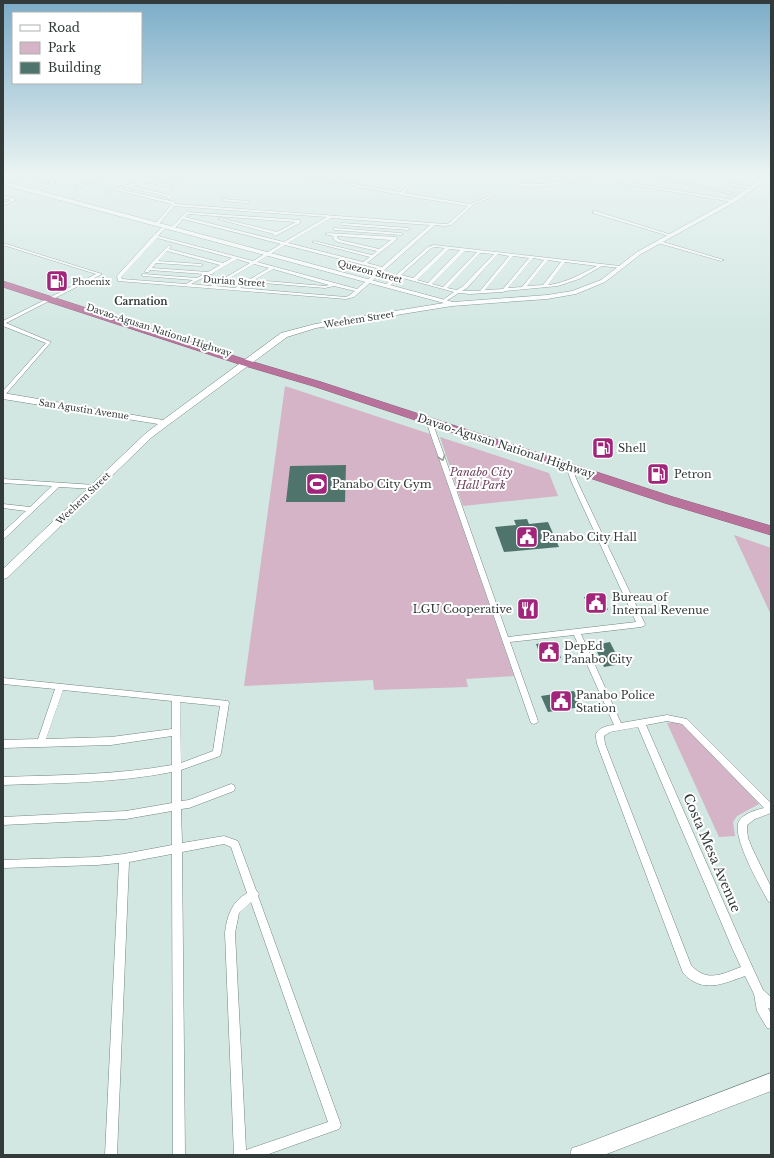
<svg xmlns="http://www.w3.org/2000/svg" width="774" height="1158" font-family="'Libre Baskerville',serif">
  <style>
    .green { fill: #d4b4c6 }
    .building { fill: #4f746c }
    .lines { fill: none; stroke-linecap: round; stroke-linejoin: round }
    .street-casing { stroke: #728681; stroke-width: 1 }
    .secondary-casing { stroke: #728681; stroke-width: 1 }
    .highway-casing { stroke: #895f79; stroke-width: 1 }
    .street { fill: #fff; fill-rule: evenodd }
    .secondary { fill: #fff; fill-rule: evenodd }
    .highway { fill: #b8729c; fill-rule: evenodd }
    .oneway { stroke: #989d9c }
    .labels { text-anchor: middle; dominant-baseline: central; stroke-width: 4; stroke-linejoin: round; paint-order: stroke }
    .far-street-label { font-size: 9px; fill: #323b39; stroke: #fff }
    .far-poi-label { font-size: 9px; fill: #323b39; stroke: #fff; text-anchor: start }
    .far-neighbourhood-label { font-size: 10px; font-weight: bold; fill: #323b39; stroke: #fff }
    .street-label { font-size: 11px; fill: #323b39; stroke: #fff }
    .poi-label { font-size: 11px; fill: #323b39; stroke: #fff; text-anchor: start }
    .park-label { font-size: 11px; font-style: italic; fill: #6e405c; stroke: #fff }
    .near-street-label { font-size: 13px; fill: #323b39; stroke: #fff }
  </style>
  <rect width="100%" height="100%" fill="#d2e7e2"/>
  <path class="green" d="M 285,386 L 430,434 L 514,676 L 466,679 L 468,687 L 374,690 L 373,680 L 244,686 Z
    M 440,437 L 549,473 L 558,496 L 463,506 Z
    M 734,535 L 771,548 L 771,615 Z
    M 676,722 L 687,727 L 759,804 L 737,816 L 733,822 L 735,836 L 719,837 L 667,723 Z"/>
  <path class="building" d="M 600,440 L 609,441 L 606,456 L 597,455 Z
    M 346,465 L 345,502 L 286,502 L 290,466 Z
    M 527,519 L 529,524 L 548,522 L 559,547 L 504,552 L 495,527 L 516,525 L 514,520 Z
    M 601,595 L 608,610 L 591,611 L 584,597 Z
    M 549,642 L 551,648 L 557,647 L 561,658 L 549,660 L 548,657 L 541,657 L 536,644 Z
    M 610,642 L 621,664 L 604,667 L 594,645 Z
    M 574,691 L 581,707 L 548,712 L 541,696 Z"/>
  <g class="lines">
    <g class="street-casing">
      <path id="street" d="M 3,174 L 28,175 L 56,183 L 35,192 L 34,190 L 51,183 L 28,177 L 4,176 Z
        M 113,174 L 118,174 L 78,187 L 75,186 Z
        M 153,174 L 158,174 L 184,180 L 190,174 L 194,174 L 169,199 L 167,198 L 168,197 L 126,187 L 120,189 L 175,202 L 175,204 L 445,224 L 449,223 L 468,206 L 401,195 L 288,174 L 294,174 L 401,192 L 416,174 L 420,174 L 404,193 L 470,204 L 492,195 L 495,196 L 474,204 L 451,225 L 445,226 L 435,225 L 354,297 L 346,299 L 118,281 L 117,276 L 154,235 L 165,225 L 167,226 L 158,236 L 253,261 L 281,244 L 183,219 L 174,229 L 172,229 L 172,227 L 186,212 L 300,220 L 300,223 L 275,236 L 273,235 L 274,234 L 218,219 L 220,218 L 277,232 L 296,222 L 188,214 L 185,217 L 284,242 L 327,217 L 174,206 L 158,225 L 156,225 L 156,223 L 172,204 L 116,190 L 110,192 L 108,191 L 152,177 ZM 156,175 L 183,182 L 178,187 L 149,180 L 154,179 ZM 145,182 L 146,182 L 176,188 L 170,195 L 131,186 ZM 331,218 L 430,225 L 382,267 L 367,263 L 396,240 L 397,237 L 327,233 L 325,234 L 333,236 L 334,240 L 338,242 L 377,251 L 372,255 L 314,241 L 312,242 L 370,257 L 363,262 L 288,243 ZM 337,236 L 391,240 L 379,249 L 340,240 L 337,238 ZM 157,238 L 232,258 L 223,263 L 169,249 L 171,246 L 169,245 L 153,261 L 145,271 L 145,272 L 149,272 L 150,270 L 204,274 L 197,278 L 143,274 L 141,275 L 143,276 L 193,280 L 186,284 L 122,279 L 121,277 ZM 285,245 L 380,269 L 357,289 L 257,262 ZM 167,251 L 220,265 L 208,272 L 152,268 L 156,263 L 201,266 L 203,265 L 201,264 L 158,261 ZM 237,259 L 250,263 L 211,286 L 191,284 L 210,274 L 213,274 L 213,273 ZM 254,264 L 269,268 L 235,288 L 216,286 ZM 273,269 L 329,285 L 325,286 L 254,280 ZM 250,282 L 325,288 L 334,286 L 355,291 L 350,295 L 346,297 L 240,288 Z
        M 593,174 L 598,174 C 584,181 532,191 518,185 L 520,184 C 545,185 569,181 593,174 Z
        M 643,174 L 648,174 L 743,195 L 741,196 Z
        M 621,181 L 733,200 L 735,201 L 733,202 L 620,183 Z
        M 732,183 L 751,187 L 753,188 L 751,189 L 731,185 Z
        M 3,196 L 15,199 L 16,200 L 3,206 L 3,204 L 11,200 L 3,198 Z
        M 224,199 L 247,201 L 249,202 L 247,203 L 223,201 L 222,200 Z
        M 593,211 L 595,211 L 672,235 L 669,236 L 593,213 Z
        M 343,223 L 408,228 L 410,229 L 408,230 L 342,225 L 342,223 Z
        M 335,228 L 401,233 L 403,234 L 401,235 L 334,230 L 334,228 Z
        M 658,241 L 660,241 L 724,260 L 721,261 L 658,243 Z
        M 3,243 L 102,274 L 6,323 L 51,342 L 5,395 L 3,396 L 3,391 L 46,343 L 3,326 L 3,321 L 96,274 L 3,245 Z
        M 434,245 L 620,266 L 622,267 L 620,268 L 602,266 L 579,279 L 558,286 L 505,291 L 503,292 L 501,292 L 470,294 L 459,293 L 446,301 L 444,300 L 444,299 L 454,292 L 399,277 L 390,286 L 386,286 L 386,284 L 428,247 ZM 434,247 L 445,248 L 413,278 L 401,275 L 430,249 ZM 449,249 L 460,250 L 428,283 L 417,280 ZM 465,251 L 477,252 L 443,287 L 432,284 ZM 480,253 L 494,254 L 463,286 L 457,290 L 447,288 ZM 498,254 L 509,256 L 480,291 L 462,291 L 467,288 ZM 513,256 L 529,258 L 503,289 L 485,290 ZM 533,258 L 544,260 L 522,287 L 508,288 ZM 548,260 L 561,262 L 543,285 L 527,286 ZM 565,262 L 597,266 C 581,274 566,283 548,285 Z
        M 429,419 L 432,421 L 508,637 L 636,622 L 572,483 L 566,467 L 569,465 L 571,466 L 578,483 L 645,624 L 644,626 L 641,627 L 581,634 L 621,723 L 667,715 L 687,719 L 771,803 L 771,813 L 755,819 L 747,825 L 747,829 L 748,838 L 752,848 L 771,887 L 771,903 L 768,901 C 760,886 731,836 739,821 C 744,813 756,810 764,808 L 682,724 L 667,721 L 646,725 L 741,942 L 763,990 L 771,997 L 771,1009 L 768,1008 L 771,1014 L 771,1029 L 767,1028 L 757,1011 L 754,994 L 745,976 C 722,984 703,994 683,973 L 597,744 C 597,741 595,736 596,734 C 598,728 609,725 614,725 L 574,635 L 510,642 L 538,721 L 537,723 L 534,724 L 531,723 L 426,421 ZM 638,727 L 733,950 L 741,967 C 722,974 707,983 691,965 L 605,744 L 604,736 L 610,732 Z
        M 3,479 L 95,485 L 98,487 L 95,489 L 59,487 L 5,538 L 3,538 L 3,532 L 26,511 L 3,508 L 3,504 L 30,507 L 52,486 L 3,483 Z
        M 3,678 L 228,701 L 229,703 L 221,753 L 220,756 L 181,770 L 181,801 L 189,800 L 231,784 L 234,785 L 235,788 L 234,791 L 189,808 L 181,809 L 182,843 L 224,836 L 238,841 L 256,890 L 259,894 L 258,896 L 341,1125 L 339,1129 L 266,1155 L 234,1155 L 225,933 C 227,915 232,902 247,893 L 231,847 L 224,844 L 182,852 L 185,1155 L 173,1155 L 172,854 L 129,862 L 117,1155 L 105,1155 L 119,863 L 97,865 L 3,868 L 3,860 L 97,857 L 124,854 L 172,845 L 172,811 L 126,819 L 3,825 L 3,817 L 126,811 L 172,803 L 172,772 C 116,783 60,783 3,785 L 3,777 C 60,775 116,775 172,765 L 172,736 L 111,745 L 3,748 L 3,740 L 38,739 L 55,689 L 3,684 ZM 63,690 L 172,701 L 172,729 L 111,737 L 46,739 ZM 180,702 L 220,706 L 213,751 L 181,763 ZM 251,902 L 328,1122 L 246,1150 L 235,933 L 239,913 Z"/>
    </g>
    <g class="secondary-casing">
      <path id="secondary" d="M 3,174 L 9,174 L 3,178 Z
        M 768,174 L 771,174 L 771,177 L 735,202 L 641,254 L 605,282 L 576,294 L 547,299 L 452,306 L 316,328 L 287,337 L 152,437 L 7,578 L 3,579 L 3,569 L 146,433 L 158,424 L 3,399 L 3,393 L 163,420 L 281,333 L 315,324 L 444,303 L 3,185 L 3,181 L 453,302 L 547,295 L 572,291 L 601,280 L 637,252 L 731,200 Z
        M 771,1073 L 771,1091 L 604,1155 L 570,1155 L 572,1148 L 579,1146 Z"/>
    </g>
    <g class="highway-casing">
      <path id="highway" d="M 3,281 L 250,361 L 321,382 L 673,497 L 771,526 L 771,535 L 665,503 L 313,386 L 242,365 L 3,287 Z"/>
    </g>
    <use href="#street" class="street"/>
    <use href="#secondary" class="secondary"/>
    <use href="#highway" class="highway"/>
  </g>
  <defs><path id="oneway-chevron" d="M-2-3.5L2.5 0L-2 3.5" fill="none" stroke-width="1.6" stroke-linecap="round" stroke-linejoin="round"/></defs>
  <use class="oneway" href="#oneway-chevron" transform="translate(442 458) rotate(71)"/>
  <linearGradient id="sky" x2="0" y2="1"><stop stop-color="#7bacc8"/><stop offset="0.52" stop-color="#ebf4f2"/><stop offset="1" stop-color="#ebf4f2" stop-opacity="0"/></linearGradient>
  <rect width="774" height="336" fill="url(#sky)"/>
  <defs>
    <g id="fuel-square" transform="scale(1.15)"><rect x="-9" y="-9" width="18" height="18" rx="4" fill="#a1257a" stroke="#fff"/><path d="M-5.5-6h7V0h2V4h1.3V-2.5L3-4.5l.8-.8L6-3V5H2.5V1h-1V6h-7ZM-4.2-4.7v3.2H.2V-4.7Z" fill="#fff"/></g>
    <g id="stadium-square" transform="scale(1.15)"><rect x="-9" y="-9" width="18" height="18" rx="4" fill="#a1257a" stroke="#fff"/><path d="M0-5a6.5 5 0 1 0 0 10a6.5 5 0 1 0 0-10ZM-3.5-1.8h7v3.6h-7Z" fill="#fff"/></g>
    <g id="civic-square" transform="scale(1.15)"><rect x="-9" y="-9" width="18" height="18" rx="4" fill="#a1257a" stroke="#fff"/><path d="M-.6-6.5H3V-4.5H.6V-3L4-1V1h2V6H-6V1h2V-1L-.6-3ZM-1.2 2.5V6h2.4V2.5Z" fill="#fff"/></g>
    <g id="restaurant-square" transform="scale(1.15)"><rect x="-9" y="-9" width="18" height="18" rx="4" fill="#a1257a" stroke="#fff"/><path d="M-5-6h1v4h1v-4h1v4h1v-4h1v5L-1.5 .5V6h-2V.5L-5-1ZM5-6V6H3V1.5H1.5Q1.5-4 5-6Z" fill="#fff"/></g>
  </defs>
  <g fill-rule="evenodd">
    <use href="#fuel-square" x="57" y="281"/>
    <use href="#fuel-square" x="603" y="448"/>
    <use href="#fuel-square" x="658" y="474"/>
    <use href="#stadium-square" x="317" y="484"/>
    <use href="#civic-square" x="527" y="537"/>
    <use href="#civic-square" x="596" y="603"/>
    <use href="#restaurant-square" x="528" y="609"/>
    <use href="#civic-square" x="549" y="652"/>
    <use href="#civic-square" x="561" y="701"/>
  </g>
  <g class="labels">
    <g class="far-street-label">
      <text transform="translate(370 271) rotate(15)">Quezon Street</text>
      <text transform="translate(234 281) rotate(4)">Durian Street</text>
      <text transform="translate(359 319) rotate(-9)">Weehem Street</text>
      <text transform="translate(159 330) rotate(18)">Davao-Agusan National Highway</text>
      <text transform="translate(84 409) rotate(9)">San Agustin Avenue</text>
      <text transform="translate(83 498) rotate(-44)">Weehem Street</text>
    </g>
    <g class="far-poi-label">
      <text x="72" y="281">Phoenix</text>
    </g>
    <g class="far-neighbourhood-label">
      <text x="141" y="301">Carnation</text>
    </g>
    <g class="street-label">
      <text transform="translate(506 446) rotate(18)">Davao-Agusan National Highway</text>
    </g>
    <g class="poi-label">
      <text x="618" y="448">Shell</text>
      <text x="674" y="474">Petron</text>
      <text x="332" y="484">Panabo City Gym</text>
      <text x="542" y="537">Panabo City Hall</text>
      <text x="612" y="597">Bureau of<tspan x="612" dy="13">Internal Revenue</tspan></text>
      <text x="512" y="609" text-anchor="end">LGU Cooperative</text>
      <text x="564" y="646">DepEd<tspan x="564" dy="13">Panabo City</tspan></text>
      <text x="576" y="695">Panabo Police<tspan x="576" dy="13">Station</tspan></text>
    </g>
    <g class="park-label">
      <text x="481" y="472">Panabo City<tspan x="481" dy="13">Hall Park</tspan></text>
    </g>
    <g class="near-street-label">
      <text transform="translate(712 853) rotate(67)">Costa Mesa Avenue</text>
    </g>
  </g>
  <rect width="774" height="1158" fill="none" stroke="#323b39" stroke-width="8"/>
  <rect x="12" y="12" width="130" height="72" fill="#ffffff" stroke="#adb1b0"/>
  <rect x="20" y="25" width="20" height="6" fill="#ffffff" stroke="#adb1b0"/>
  <text x="48" y="32" font-size="12" fill="#323b39">Road</text>
  <rect x="20" y="42" width="20" height="12" fill="#d4b4c6" stroke="#adb1b0"/>
  <text x="48" y="52" font-size="12" fill="#323b39">Park</text>
  <rect x="20" y="62" width="20" height="12" fill="#4f746c" stroke="#adb1b0"/>
  <text x="48" y="72" font-size="12" fill="#323b39">Building</text>
</svg>
